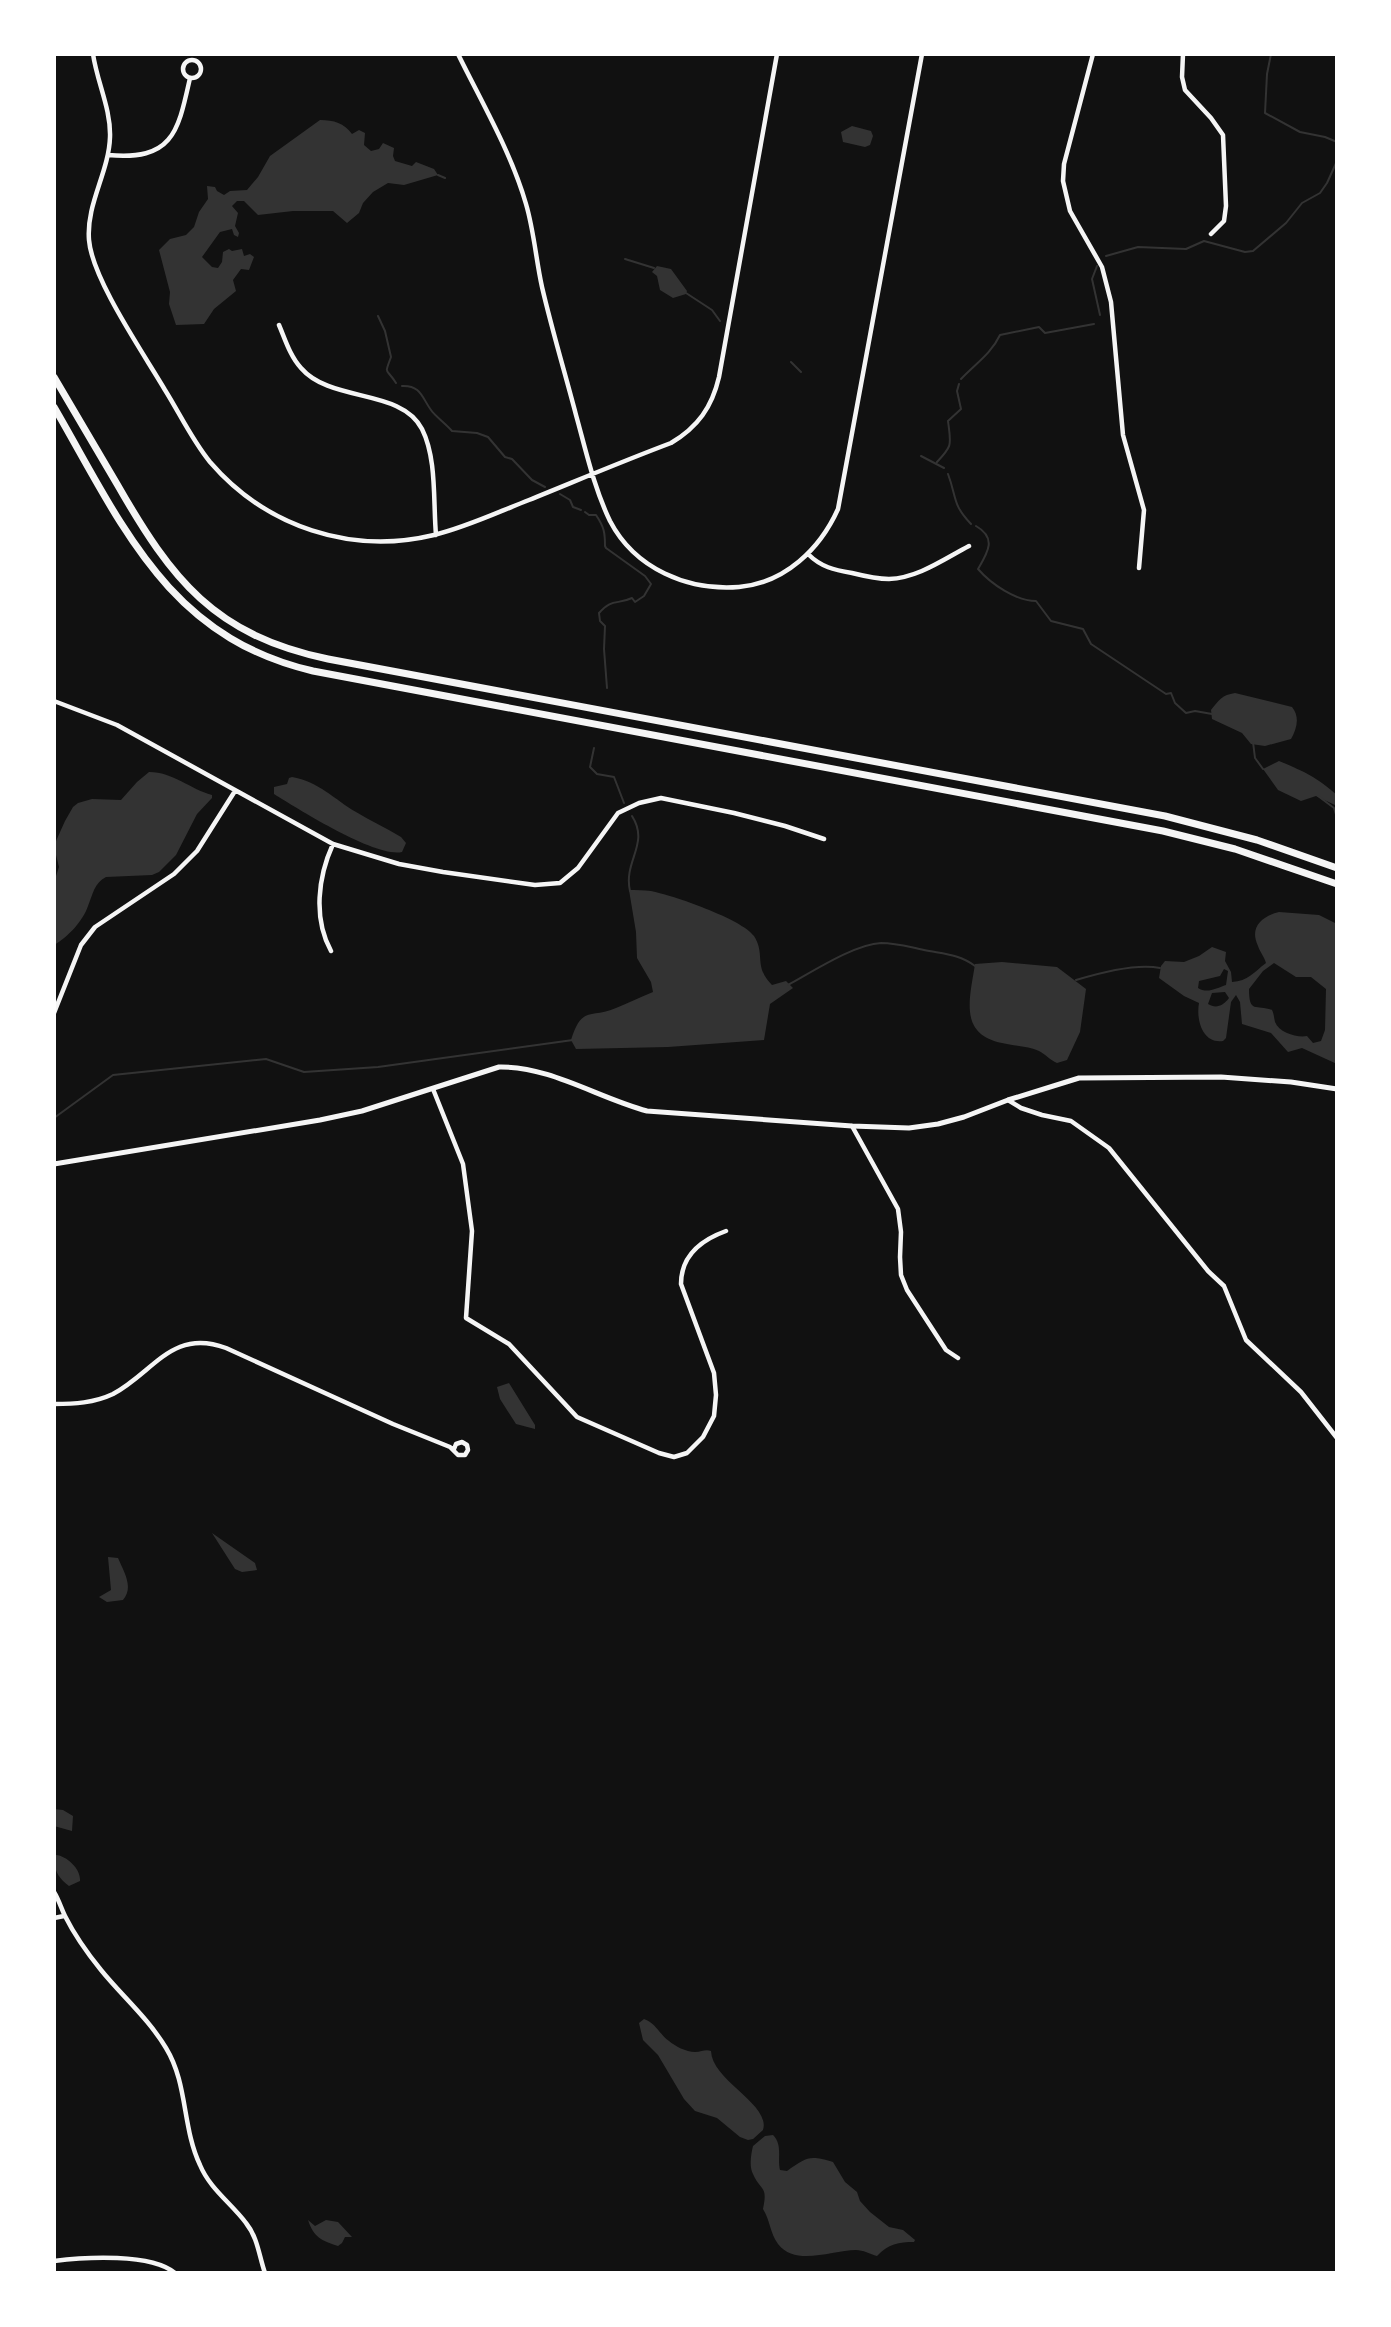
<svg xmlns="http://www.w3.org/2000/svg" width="1391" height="2327" font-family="'Asap Condensed',sans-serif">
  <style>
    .water { fill: #333; fill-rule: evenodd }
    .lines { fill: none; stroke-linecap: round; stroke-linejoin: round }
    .stream { stroke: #333; stroke-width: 2 }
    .minor { stroke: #f5f5f5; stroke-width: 4.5 }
    .tertiary { stroke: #f5f5f5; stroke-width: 5 }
    .motorway { stroke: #f5f5f5; stroke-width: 7 }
  </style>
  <rect width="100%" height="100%" fill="#111"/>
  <path class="water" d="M 320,120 C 334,120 344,123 352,134 L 359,130 L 365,133 L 364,145 L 371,151 L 379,149 L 383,143 L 394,148 L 393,156 L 395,161 L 412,166 L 416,162 L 434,169 L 438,175 L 404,185 L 388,183 L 373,192 L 363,203 L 359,213 L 347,223 L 333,211 L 293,211 L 258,215 L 244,201 L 237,201 L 232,206 L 238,213 L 235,226 L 239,233 L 238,237 L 234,235 L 232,229 L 220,232 L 202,257 L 212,267 L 218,268 L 222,262 L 223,252 L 229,249 L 232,251 L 242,249 L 244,256 L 250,254 L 254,257 L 249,270 L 241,269 L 233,280 L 236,291 L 214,309 L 204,324 L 176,325 L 169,304 L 170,292 L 159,250 L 170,239 L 186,235 L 194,227 L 199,212 L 208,199 L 207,186 L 215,187 L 217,191 L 224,195 L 230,191 L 247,190 L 258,177 L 270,156 Z
    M 852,126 L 871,131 L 873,136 L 870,145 L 865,147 L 843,142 L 841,132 Z
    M 657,266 L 671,269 L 687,291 L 686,294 L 673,298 L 660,290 L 657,276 L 652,272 Z
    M 1235,693 L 1292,707 C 1300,717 1297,728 1291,739 L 1265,746 L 1251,744 L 1242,733 L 1212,719 L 1211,710 C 1219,700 1222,695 1235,693 Z
    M 1279,761 C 1305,772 1315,776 1337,795 L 1337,806 L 1316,796 L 1301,801 L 1278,790 L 1263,769 Z
    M 149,772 C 173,772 190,789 212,795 L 212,798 L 197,814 L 176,855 L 159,872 L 152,875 L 106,877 C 94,883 93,894 88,906 C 83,921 68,937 54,945 L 56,904 L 54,882 L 59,867 L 55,851 L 56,841 L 65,821 L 73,807 L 78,803 L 92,799 L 121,800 L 137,782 Z
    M 292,777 C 318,781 335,800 356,812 C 371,821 386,828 401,837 L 406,843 L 402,852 C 376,858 298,809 274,794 L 274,787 L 287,784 L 289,778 Z
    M 629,890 C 636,890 644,890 651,891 C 672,895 742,919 754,936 C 766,955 753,966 772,985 L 786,981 L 793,988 L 770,1004 L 764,1040 L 668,1047 L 576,1049 L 571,1040 C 582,1005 590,1019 616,1008 C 629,1003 640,997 653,992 L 651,982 L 637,958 L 636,932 Z
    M 1279,912 L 1319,915 L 1337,924 L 1337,1064 L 1302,1048 L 1288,1052 L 1271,1033 L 1242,1024 L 1240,1002 L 1236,995 L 1231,1002 L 1226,1038 L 1223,1041 C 1202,1044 1196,1019 1199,1003 L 1184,996 L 1159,978 L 1161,966 L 1165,961 L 1184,962 L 1199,956 L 1212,947 L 1226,952 L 1225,961 L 1231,972 L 1232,982 C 1248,981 1254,972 1266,963 C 1264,956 1260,952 1258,946 C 1249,927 1262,916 1279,912 ZM 1274,963 L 1296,977 L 1311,977 L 1326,989 L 1325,1030 L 1321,1041 L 1313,1043 L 1307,1036 C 1298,1038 1279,1033 1275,1022 C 1274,1018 1274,1014 1272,1010 C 1256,1004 1249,1014 1249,989 L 1263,971 ZM 1224,969 L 1228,971 L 1226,985 C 1217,988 1207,994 1198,988 L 1199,981 L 1220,976 ZM 1225,992 L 1229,998 C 1223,1006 1216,1009 1208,1004 L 1212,993 Z
    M 1002,962 L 1057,967 L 1086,989 L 1080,1032 L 1067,1060 L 1057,1063 C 1050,1060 1045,1054 1039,1051 C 1029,1046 1013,1046 1002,1043 C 958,1034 970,998 975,964 Z
    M 509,1383 L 535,1425 L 535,1429 L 516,1424 L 500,1399 L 497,1387 Z
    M 212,1533 L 255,1563 L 257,1570 L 242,1572 L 235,1569 Z
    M 108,1557 L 118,1558 C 124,1572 134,1587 123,1600 L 107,1602 L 99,1597 L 111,1590 Z
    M 54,1809 L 63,1810 L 73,1816 L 72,1831 L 54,1826 Z
    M 56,1855 C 67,1856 81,1869 80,1881 L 69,1886 C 58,1878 52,1868 56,1855 Z
    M 644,2019 C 656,2023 659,2034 669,2041 C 675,2046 686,2052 695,2052 C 702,2052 705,2049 711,2051 C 712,2081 771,2104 763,2130 L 753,2139 L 748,2140 L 740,2137 L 717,2118 L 695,2111 L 684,2099 L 658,2055 L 643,2040 L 639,2023 Z
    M 773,2135 C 783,2145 777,2158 780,2170 L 787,2171 C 807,2157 809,2155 833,2162 L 845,2182 L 857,2192 L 860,2201 L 870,2212 L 889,2227 L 903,2230 L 915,2240 L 914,2242 C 899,2242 888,2244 877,2256 C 870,2254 863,2250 856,2250 C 832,2250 796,2267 778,2244 C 770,2233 770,2220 763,2209 C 768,2185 761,2192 753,2174 C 749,2167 751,2154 753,2146 L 765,2136 Z
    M 308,2220 L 315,2226 L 326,2220 L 338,2222 L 352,2237 L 345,2237 L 342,2243 L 338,2246 C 321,2240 314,2238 308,2220 Z"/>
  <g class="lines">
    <path class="stream" d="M 1271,54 L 1267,74 L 1265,113 L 1300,132 L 1325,137 L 1337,142
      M 438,175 L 445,178
      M 1106,256 L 1138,247 L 1186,249 L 1204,241 L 1245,252 L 1253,251 L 1286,223 L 1302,203 L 1320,193 L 1327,183 L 1337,161
      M 625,259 L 654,268
      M 1097,266 L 1092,279 L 1100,315
      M 686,293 L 712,310 L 720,321
      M 378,316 L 385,331 L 391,357 C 384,376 386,367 396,383
      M 791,362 L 801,372
      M 961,379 C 975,364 991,354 1000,335 L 1039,327 L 1045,333 L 1094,324
      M 402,386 C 421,385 422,398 431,410 C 435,416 446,424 452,431 L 477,433 L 488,437 L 505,457 L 512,459 L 532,480 L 545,487
      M 921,456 L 944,468
      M 937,462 C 953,445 951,445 948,421 L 961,409 L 957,391 L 959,384
      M 948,474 C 957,498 952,504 971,524
      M 560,494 L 570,500 L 573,507 L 581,510
      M 585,512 L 589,515 L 596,515 C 604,527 605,532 605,546 L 606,548 L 645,576 L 651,584 L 644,596 L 635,602 L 632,598 C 617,605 612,598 599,613 L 600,621 L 605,626 L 604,649 L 607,688
      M 976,526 C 997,538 988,552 978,569 C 991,584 1016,601 1036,601 L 1051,621 L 1083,629 L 1091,644 L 1166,694 L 1171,693 L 1175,703 L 1186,713 L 1195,711 L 1212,714
      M 1253,742 L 1255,758 L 1263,769
      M 594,748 L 590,767 L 597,774 L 614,777 L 624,803
      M 1318,796 L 1334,808 L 1337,818
      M 630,891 C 623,861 650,844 632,816
      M 1076,980 C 1099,973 1136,963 1160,968
      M 788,985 C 812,972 855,944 881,943 C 897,943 909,947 924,950 C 943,954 959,954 975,966
      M 54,1118 L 113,1075 L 266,1059 L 304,1072 L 378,1067 L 573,1040"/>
    <path class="minor" d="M 93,54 C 97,82 111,109 110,137 C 109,172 86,204 89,240 C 92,279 144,354 165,390 C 180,414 192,440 210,462 C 266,527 351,555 434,535 C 467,527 498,512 529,500 C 576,481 623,461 671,443 C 698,427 712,407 719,377 L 777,54
      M 458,54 C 482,103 511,152 526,204 C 534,231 536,260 542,287 C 552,330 565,373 576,415 C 586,451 594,488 610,521 C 635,569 688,591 739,587 C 785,583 820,549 838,509 L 922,54
      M 1093,54 L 1064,164 L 1063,181 L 1070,211 L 1102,267 L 1111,302 L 1123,435 L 1144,510 L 1139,568
      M 1183,54 L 1182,77 L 1185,90 L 1211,118 L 1223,135 L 1226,206 L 1224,221 L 1211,234
      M183 69a9 9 0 1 1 18 0a9 9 0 1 1-18 0Z
      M 108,155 C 173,161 178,132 190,78
      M 279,325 C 285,339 290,356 301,368 C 331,403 401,388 422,429 C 437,459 433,501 436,535
      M 808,554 C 821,567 834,570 852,573 C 864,576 877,579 889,579 C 918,578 944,559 969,546
      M 54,701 L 117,725 L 333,844 L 399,864 L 443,872 L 535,885 L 560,883 L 578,868 L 618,813 L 639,803 L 661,798 L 734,813 L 785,826 L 824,839
      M 331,951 C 313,918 318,877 333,844
      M 54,1013 L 81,945 L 95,927 L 174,874 L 197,851 L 235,791
      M 433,1089 L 463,1164 L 472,1231 L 466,1318 L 509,1344 L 577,1417 L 659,1453 L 674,1457 L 687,1453 L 703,1437 L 714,1416 L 716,1395 L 714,1373 L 681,1284 C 681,1256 701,1240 726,1231
      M 1008,1100 L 1021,1108 L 1042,1115 L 1071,1121 L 1109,1148 L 1208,1271 L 1224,1286 L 1246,1340 L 1301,1392 L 1337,1438
      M 852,1126 L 898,1209 L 901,1232 L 900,1257 L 901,1275 L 907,1290 L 946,1350 L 958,1358
      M 54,1404 C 74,1404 94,1403 113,1394 C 154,1372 172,1328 226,1348 L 393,1424 L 450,1447 L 458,1455 L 465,1455 L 468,1450 L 467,1445 L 462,1442 L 456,1444 L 454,1449
      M 54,1892 C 59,1900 61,1908 65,1916 C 74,1934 88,1954 101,1970 C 122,1996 148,2018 166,2048 C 188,2084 182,2127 200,2165 C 210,2189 231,2203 246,2223 C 258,2238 259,2256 265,2273
      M 54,1918 L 64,1916
      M 54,2261 C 85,2257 151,2253 175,2273"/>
    <path class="tertiary" d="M 54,1164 L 320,1120 L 362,1111 L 499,1067 C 550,1066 598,1098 647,1111 L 852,1126 L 909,1128 L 938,1124 L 964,1117 L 1008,1100 L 1079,1078 L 1221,1077 L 1291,1082 L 1337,1089"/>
    <path class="motorway" d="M 54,377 C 75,413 96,449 117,484 C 172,580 214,635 328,659 L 1165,816 L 1257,840 L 1337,868
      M 54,407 C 122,524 167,637 313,671 L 1163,831 L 1235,849 L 1337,884"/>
  </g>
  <rect width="1391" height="2327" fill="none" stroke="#ffffff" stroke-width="112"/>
</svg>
